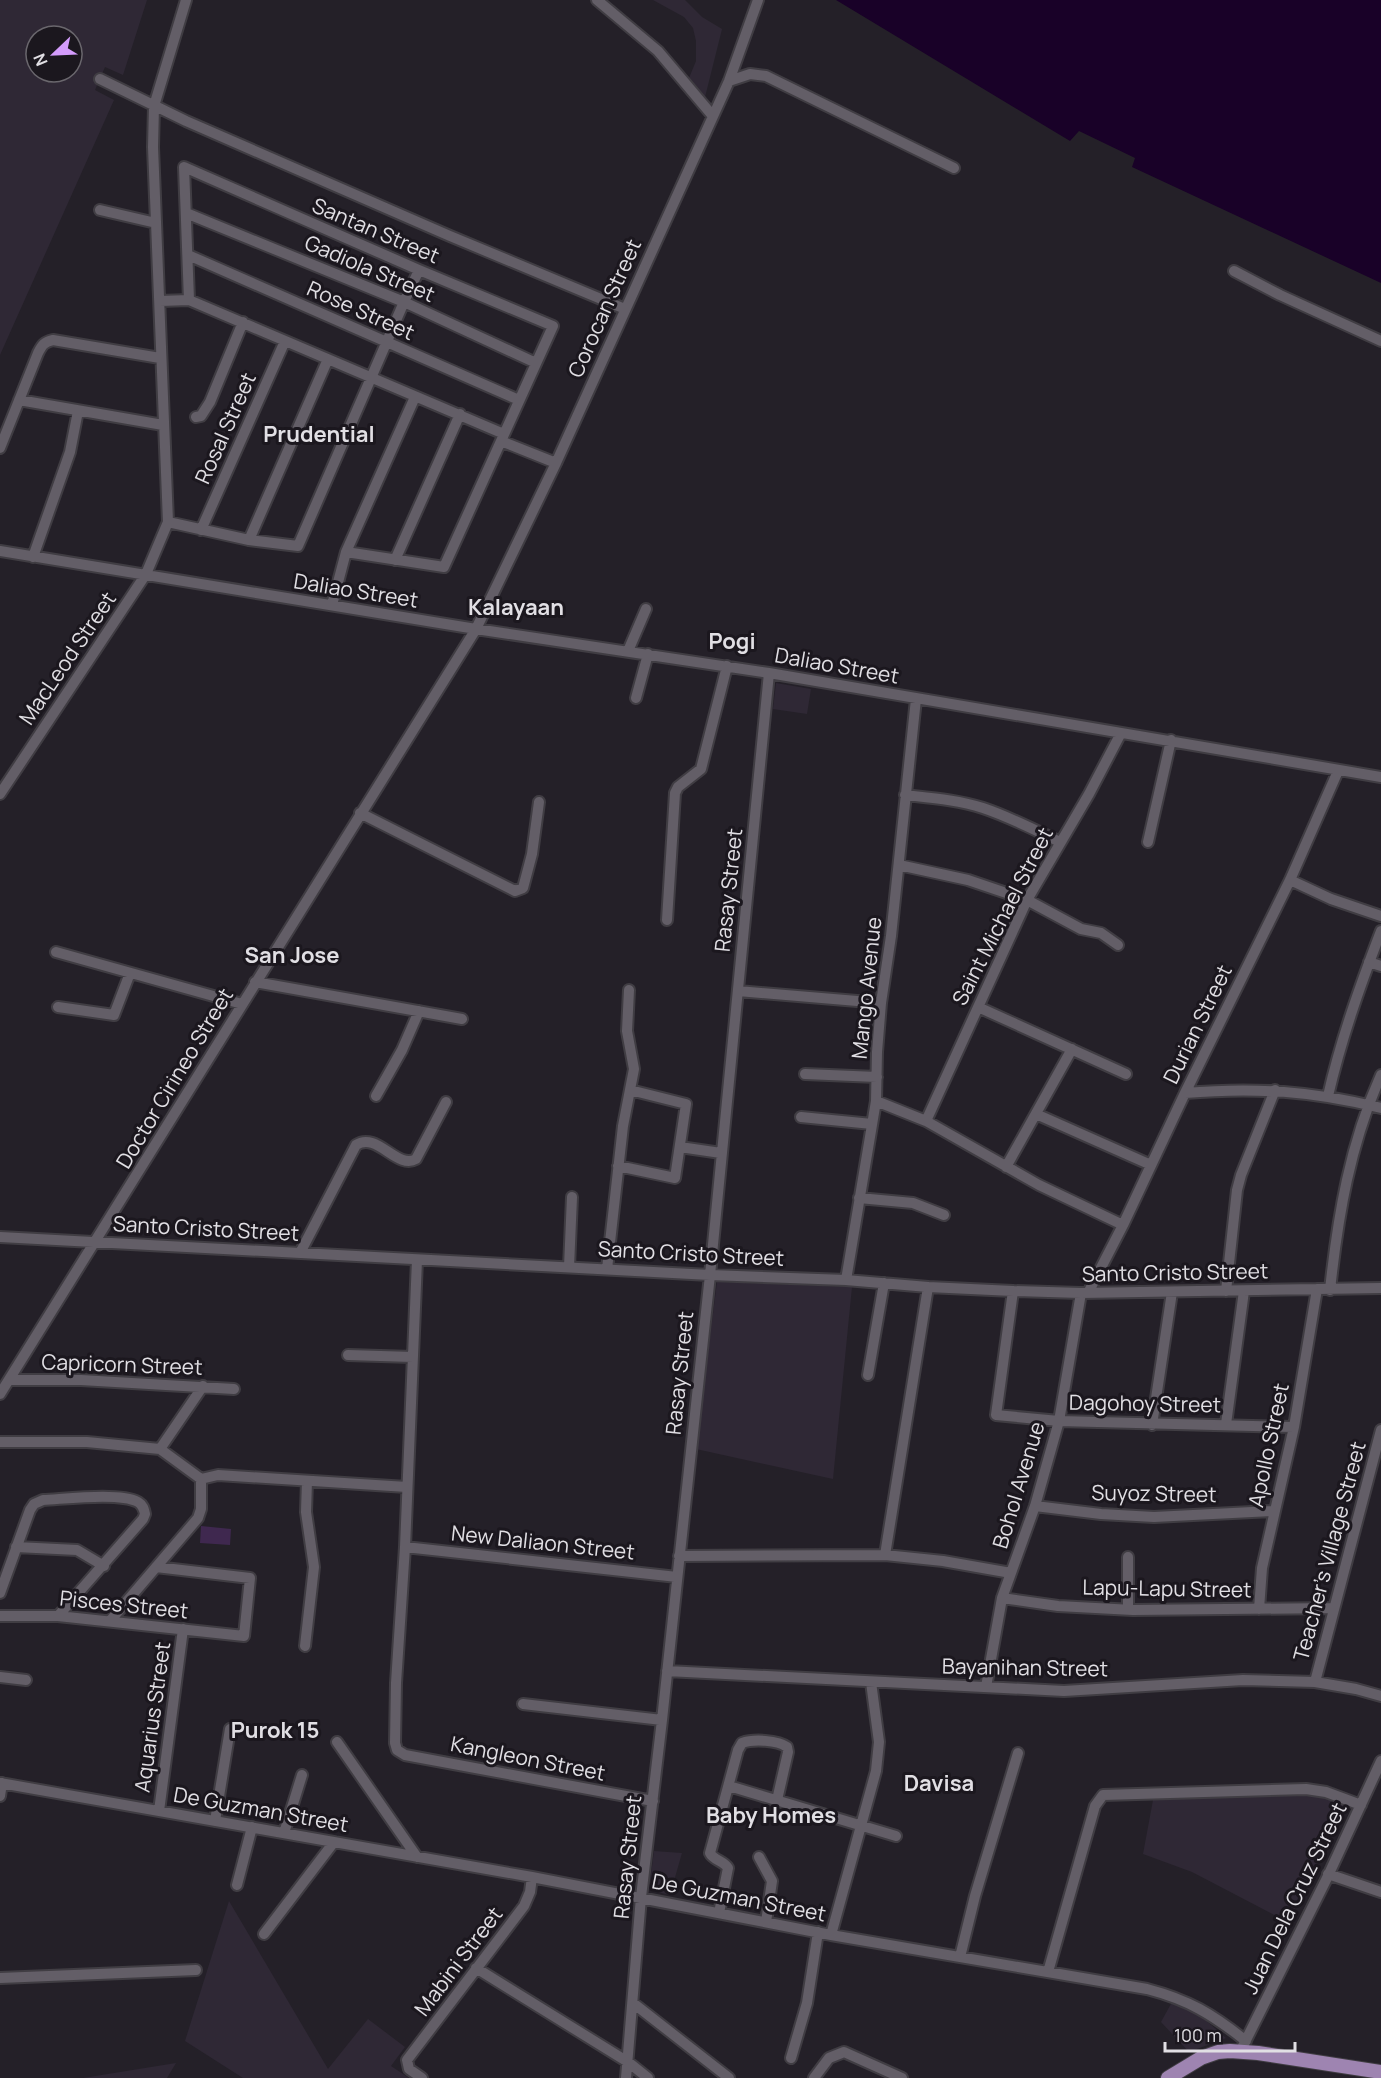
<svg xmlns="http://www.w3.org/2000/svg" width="1381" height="2078" font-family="Manrope,sans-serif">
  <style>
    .built { fill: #2f2835; fill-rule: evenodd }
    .green { fill: #3f284f }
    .water { fill: #190128 }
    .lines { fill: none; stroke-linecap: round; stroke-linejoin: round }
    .minor-casing { stroke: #403d43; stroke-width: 14 }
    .major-casing { stroke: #403d43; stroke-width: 16 }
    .minor { stroke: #635e67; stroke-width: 10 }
    .major { stroke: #9e84b1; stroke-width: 14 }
    .labels { text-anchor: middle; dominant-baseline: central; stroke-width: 6; stroke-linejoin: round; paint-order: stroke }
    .street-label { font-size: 21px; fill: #e1dfe4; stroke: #1b171e }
    .neighbourhood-label { font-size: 22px; font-weight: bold; fill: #e1dfe4; stroke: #1b171e }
  </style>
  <rect width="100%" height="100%" fill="#242028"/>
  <path class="built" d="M 0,0 L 147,0 L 123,75 L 105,67 L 95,90 L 114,100 L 0,355 ZM 36,36 L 72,36 L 72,72 L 36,72 Z
    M 653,0 L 685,0 L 702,17 L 722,29 L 705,97 L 689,78 L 696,61 L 696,41 L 693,28 L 684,17 Z
    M 776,683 L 811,689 L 807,714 L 773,709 Z
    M 717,1282 L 852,1287 L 833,1479 L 696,1449 Z
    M 1312,1793 L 1346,1806 L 1288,1922 L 1192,1872 L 1143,1854 L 1153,1800 Z
    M 654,1851 L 682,1853 L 670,1895 L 649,1890 Z
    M 229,1901 L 328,2069 L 368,2019 L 405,2047 L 391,2066 L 409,2078 L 243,2078 L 185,2041 Z
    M 1172,2002 L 1201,2016 L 1226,2038 L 1189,2052 L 1161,2022 Z
    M 176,2063 L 167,2078 L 83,2078 Z"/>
  <path class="green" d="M 201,1526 L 231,1529 L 230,1545 L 200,1543 Z"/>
  <path class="water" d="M 836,0 L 1381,0 L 1381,283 L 1132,167 L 1135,158 L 1079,131 L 1070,141 Z"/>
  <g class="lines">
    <g class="minor-casing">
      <path id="minor" d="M 597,0 L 658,51 L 712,115
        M 100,79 L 186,121 L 450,236 L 625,309
        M 729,81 L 750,74 L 766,76 L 954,168
        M 100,210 L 156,223
        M 186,213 L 404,302 L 536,363
        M 188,255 L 519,400
        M 1234,271 L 1280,295 L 1381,341
        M 189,300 L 184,167 L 419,270 L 553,326 L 444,567 L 346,552
        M 160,301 L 189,300 L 504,434
        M 19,400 L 163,425
        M 196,417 L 201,416 L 210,402 L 243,322
        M 501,441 L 556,463
        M 0,448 L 38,353 C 42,345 44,342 53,340 L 160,358
        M 168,522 L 249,540 L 298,546 L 404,302 L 419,270
        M 201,530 L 285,341
        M 249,540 L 328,359
        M 0,551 L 476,629 L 769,673 L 1381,777
        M 33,557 L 70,452 L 78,411
        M 395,560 L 460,414
        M 332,605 L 346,552 L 415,397
        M 628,651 L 646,609
        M 636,698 L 648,654
        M 0,794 L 146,574 L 168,522 L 153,147 L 154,106 L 186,0
        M 905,795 C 932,798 958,800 983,808 C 1010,817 1035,830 1060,842
        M 360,813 L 515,891 L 523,888 L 532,854 L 539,802
        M 1148,842 L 1171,740
        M 899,865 L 968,880 L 1027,900 L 1081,929 L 1101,933 L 1118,945
        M 1290,880 L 1331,899 L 1381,916
        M 667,920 L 675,793 L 678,787 L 701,769 L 727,666
        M 56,952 L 242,1004
        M 1369,962 L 1381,966
        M 255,982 L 462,1019
        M 738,991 L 881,1003
        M 58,1007 L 114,1015 L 130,973
        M 978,1007 L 1126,1074
        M 805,1074 L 877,1077
        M 1185,1093 C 1255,1087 1313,1091 1381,1108
        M 376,1096 L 402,1050 L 419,1011
        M 1328,1096 C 1341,1039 1360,986 1381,931
        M 876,1101 L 926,1121 L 1039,1185 L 1123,1225
        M 1036,1114 L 1151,1165
        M 801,1117 L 872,1124
        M 926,1121 L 1027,900 L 1089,794 L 1121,733
        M 680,1147 L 721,1153
        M 618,1166 L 675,1178 L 686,1104 L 630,1090
        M 1006,1167 L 1072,1049
        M 859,1198 L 913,1203 L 944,1215
        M 0,1237 L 710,1275 L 846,1280 L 928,1287 L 1013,1291 L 1081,1293 L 1381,1288
        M 300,1253 L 356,1145 C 377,1131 397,1170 416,1159 L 446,1102
        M 417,1260 L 405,1547 L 396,1683 L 395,1743 L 397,1750 L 405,1755 L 653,1801
        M 569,1267 L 572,1197
        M 607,1269 L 623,1126 L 634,1069 L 627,1031 L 629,990
        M 846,1280 L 876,1101 L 877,1052 L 881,1003 L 891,936 L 916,699
        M 1330,1290 C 1338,1215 1350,1144 1381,1075
        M 1013,1291 L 996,1415 L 1059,1421 L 1294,1427
        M 1226,1291 L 1237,1190 L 1241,1175 L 1275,1090
        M 1088,1293 L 1123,1225 L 1185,1093 L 1290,880 L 1338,771
        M 348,1355 L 413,1357
        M 868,1375 L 884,1283
        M 9,1380 L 81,1380 L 234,1389
        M 0,1394 L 476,629 L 556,463 L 729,81 L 758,0
        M 1226,1424 L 1244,1291
        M 1152,1425 L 1172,1292
        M 0,1442 L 87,1442 L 160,1449 L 201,1479
        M 160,1449 L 203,1386
        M 201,1479 L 218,1475 L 407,1487
        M 1035,1506 L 1101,1514 L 1154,1517 L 1273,1511
        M 16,1547 L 77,1550 L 104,1566
        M 405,1547 L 677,1577
        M 885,1555 L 928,1287
        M 679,1556 L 885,1555 L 943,1561 L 1011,1573
        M 1128,1557 L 1128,1610
        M 0,1593 L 30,1510 L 34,1504 L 43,1500 C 65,1499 120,1492 138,1502 C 143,1505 144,1509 145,1514 L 143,1519 L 58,1616
        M 1002,1598 L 1058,1606 L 1133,1610 L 1333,1608
        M 1259,1609 L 1262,1568 L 1294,1427 L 1317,1289
        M 0,1616 L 58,1616 L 244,1636 L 250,1578 L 156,1567
        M 110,1621 L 198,1518 L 201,1509 L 201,1479
        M 305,1646 L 314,1567 L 306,1512 L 307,1481
        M 667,1671 L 1064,1691 L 1243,1680 L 1315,1682 L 1356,1689 L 1381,1696
        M 0,1677 L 26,1680
        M 1315,1682 L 1381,1430
        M 986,1687 L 1002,1598 L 1035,1506 L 1059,1421 L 1081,1293
        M 523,1704 L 662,1720
        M 337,1742 L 417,1857
        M 0,1783 L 532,1877 L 831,1935 L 1147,1989 C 1189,2000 1212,2014 1246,2041
        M 729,1786 L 896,1836
        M 0,1796 L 2,1783
        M 159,1811 L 183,1629
        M 215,1821 L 230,1729
        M 284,1833 L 302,1775
        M 759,1857 L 772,1881 L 766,1922
        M 1328,1874 L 1381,1892
        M 237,1885 L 252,1827
        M 719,1913 L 728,1868 C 724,1861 713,1860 710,1853 L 738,1750 L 742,1743 C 753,1739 778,1740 787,1747 L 788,1752 L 777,1800
        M 264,1934 L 334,1842
        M 831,1935 L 876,1771 L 879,1742 L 871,1682
        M 960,1957 L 975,1896 L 1018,1753
        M 476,1968 L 628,2062 L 648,2078
        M 1048,1972 L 1095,1806 L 1103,1795 L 1306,1789 L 1326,1792 L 1361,1805
        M 0,1978 L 196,1970
        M 633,2003 L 729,2078
        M 1243,2046 L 1327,1878 L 1381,1761
        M 791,2058 L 807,2003 L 818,1932
        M 422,2078 L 409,2069 L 407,2060 L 524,1906 L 530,1892 L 532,1877
        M 626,2078 L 641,1897 L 662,1720 L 710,1275 L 769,673
        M 814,2078 L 829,2058 L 844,2052 L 902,2078"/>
    </g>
    <g class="major-casing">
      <path id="major" d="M 1168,2078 L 1201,2058 L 1218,2052 L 1230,2051 L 1258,2053 L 1381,2072"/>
    </g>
    <use href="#minor" class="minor"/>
    <use href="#major" class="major"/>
  </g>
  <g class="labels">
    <g class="street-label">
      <text transform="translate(376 230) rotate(23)">Santan Street</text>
      <text transform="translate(370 268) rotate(23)">Gadiola Street</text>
      <text transform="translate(604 308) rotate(-66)">Corocan Street</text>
      <text transform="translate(361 310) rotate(24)">Rose Street</text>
      <text transform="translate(225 428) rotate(-66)">Rosal Street</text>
      <text transform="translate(356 590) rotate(9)">Daliao Street</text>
      <text transform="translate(67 658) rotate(-56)">MacLeod Street</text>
      <text transform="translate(837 665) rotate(10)">Daliao Street</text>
      <text transform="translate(728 890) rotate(-84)">Rasay Street</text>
      <text transform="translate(1002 916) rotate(-63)">Saint Michael Street</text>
      <text transform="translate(866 988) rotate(-84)">Mango Avenue</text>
      <text transform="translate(1197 1024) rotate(-64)">Durian Street</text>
      <text transform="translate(174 1078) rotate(-59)">Doctor Cirineo Street</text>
      <text transform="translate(206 1228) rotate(3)">Santo Cristo Street</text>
      <text transform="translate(691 1253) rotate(3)">Santo Cristo Street</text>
      <text transform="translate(1175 1272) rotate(-1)">Santo Cristo Street</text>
      <text transform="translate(122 1364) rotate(2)">Capricorn Street</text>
      <text transform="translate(679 1373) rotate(-84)">Rasay Street</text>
      <text transform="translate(1145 1403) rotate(1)">Dagohoy Street</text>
      <text transform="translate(1268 1445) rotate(-78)">Apollo Street</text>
      <text transform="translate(1018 1485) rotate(-73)">Bohol Avenue</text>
      <text transform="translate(1154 1493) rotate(1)">Suyoz Street</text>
      <text transform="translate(543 1542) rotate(6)">New Daliaon Street</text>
      <text transform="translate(1329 1551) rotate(-75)">Teacher's Village Street</text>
      <text transform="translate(1167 1588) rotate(1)">Lapu-Lapu Street</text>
      <text transform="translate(124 1604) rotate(6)">Pisces Street</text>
      <text transform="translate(1025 1667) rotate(1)">Bayanihan Street</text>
      <text transform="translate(152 1717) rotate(-82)">Aquarius Street</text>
      <text transform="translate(528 1758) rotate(11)">Kangleon Street</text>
      <text transform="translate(261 1809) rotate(10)">De Guzman Street</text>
      <text transform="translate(627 1857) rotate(-84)">Rasay Street</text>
      <text transform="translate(739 1897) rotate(11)">De Guzman Street</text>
      <text transform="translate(1294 1898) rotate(-64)">Juan Dela Cruz Street</text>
      <text transform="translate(458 1961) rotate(-53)">Mabini Street</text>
    </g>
    <g class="neighbourhood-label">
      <text x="319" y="434">Prudential</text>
      <text x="516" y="607">Kalayaan</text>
      <text x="732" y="641">Pogi</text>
      <text x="292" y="955">San Jose</text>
      <text x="275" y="1730">Purok 15</text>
      <text x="939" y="1783">Davisa</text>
      <text x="771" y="1815">Baby Homes</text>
    </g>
  </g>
  <g transform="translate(54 54) rotate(247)"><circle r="28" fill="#1b171e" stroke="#6a676d" stroke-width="1.5"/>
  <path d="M0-4.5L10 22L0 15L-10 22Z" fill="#d49cfc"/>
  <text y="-9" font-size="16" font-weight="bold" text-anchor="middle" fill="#e1dfe4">N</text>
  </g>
  <path d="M1165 2042v9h130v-9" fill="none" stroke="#e1dfe4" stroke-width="3"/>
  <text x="1174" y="2042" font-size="18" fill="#e1dfe4" stroke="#1b171e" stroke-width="4.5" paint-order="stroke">100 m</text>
</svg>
